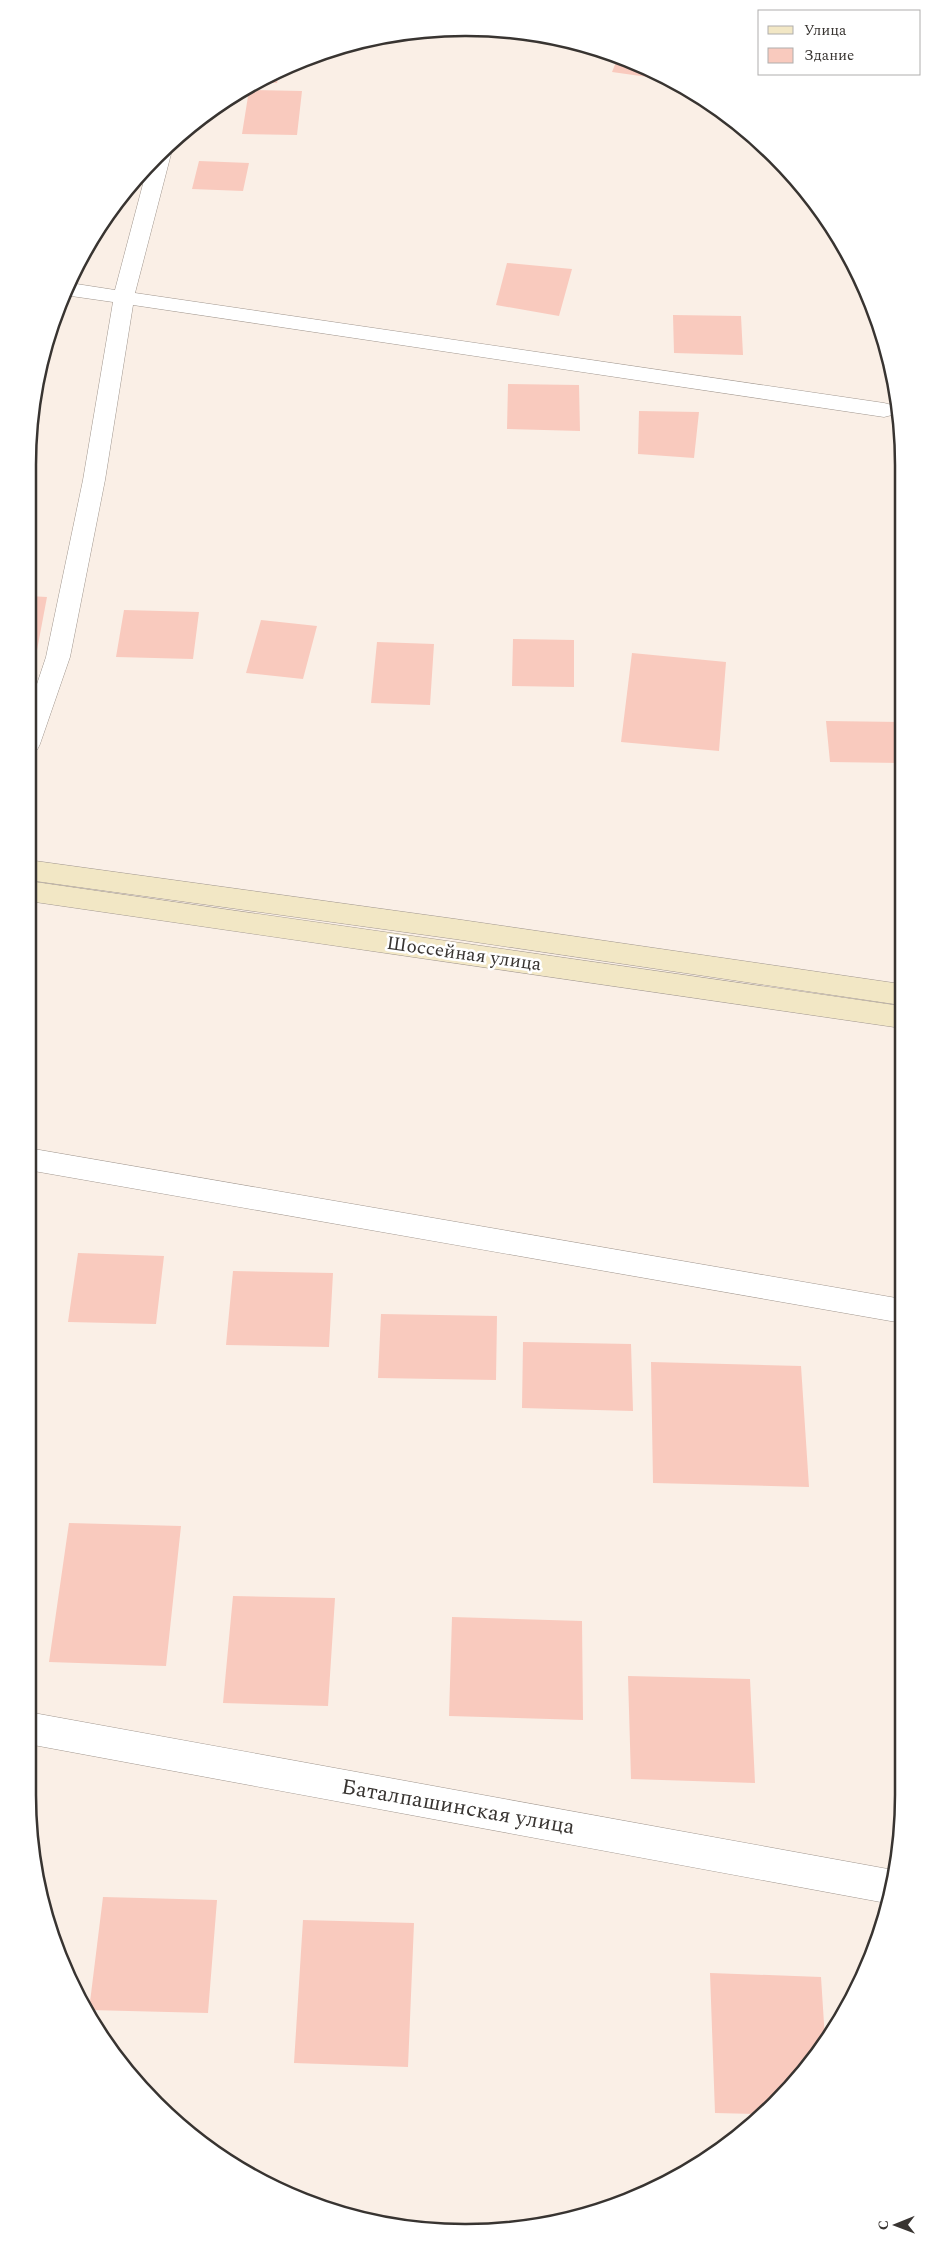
<svg xmlns="http://www.w3.org/2000/svg" width="931" height="2260" font-family="Spectral,serif">
  <style>
    .building { fill: #f9cabe }
    .lines { fill: none; stroke-linecap: round; stroke-linejoin: round }
    .lane-casing { stroke: #a0968e; stroke-width: 1 }
    .street-casing { stroke: #a0968e; stroke-width: 1 }
    .secondary-casing { stroke: #a0968e; stroke-width: 1 }
    .lane { fill: #fff; fill-rule: evenodd }
    .street { fill: #fff; fill-rule: evenodd }
    .secondary { fill: #f2e7c5; fill-rule: evenodd }
    .labels { text-anchor: middle; dominant-baseline: central; stroke-width: 5; stroke-linejoin: round; paint-order: stroke }
    .street-label { font-size: 19px; fill: #383431; stroke: #fff }
    .near-street-label { font-size: 22px; fill: #383431; stroke: #fff }
    .rim { fill: none; stroke: #383431; stroke-width: 2.5 }
  </style>
  <rect width="100%" height="100%" fill="#faefe6"/>
  <path class="building" d="M 618,57 L 662,78 L 662,79 L 612,72 Z
    M 279,70 L 277,83 L 257,82 L 272,73 Z
    M 249,90 L 302,91 L 297,135 L 242,134 Z
    M 199,161 L 249,163 L 243,191 L 192,189 Z
    M 507,263 L 572,269 L 559,316 L 496,305 Z
    M 673,315 L 741,316 L 743,355 L 674,353 Z
    M 508,384 L 579,385 L 580,431 L 507,429 Z
    M 639,411 L 699,412 L 694,458 L 638,454 Z
    M 28,596 L 47,597 L 34,666 L 28,666 Z
    M 124,610 L 199,612 L 193,659 L 116,657 Z
    M 261,620 L 317,626 L 303,679 L 246,673 Z
    M 513,639 L 574,640 L 574,687 L 512,686 Z
    M 377,642 L 434,644 L 430,705 L 371,703 Z
    M 632,653 L 726,662 L 719,751 L 621,742 Z
    M 826,721 L 901,722 L 901,763 L 830,762 Z
    M 78,1253 L 164,1256 L 156,1324 L 68,1322 Z
    M 233,1271 L 333,1273 L 329,1347 L 226,1345 Z
    M 381,1314 L 497,1316 L 496,1380 L 378,1378 Z
    M 523,1342 L 631,1344 L 633,1411 L 522,1408 Z
    M 651,1362 L 801,1366 L 809,1487 L 653,1483 Z
    M 69,1523 L 181,1526 L 166,1666 L 49,1662 Z
    M 233,1596 L 335,1598 L 328,1706 L 223,1703 Z
    M 452,1617 L 582,1621 L 583,1720 L 449,1716 Z
    M 628,1676 L 750,1679 L 755,1783 L 631,1779 Z
    M 103,1897 L 217,1900 L 208,2013 L 89,2010 Z
    M 303,1920 L 414,1923 L 408,2067 L 294,2063 Z
    M 710,1973 L 821,1977 L 825,2039 L 813,2061 L 756,2114 L 715,2113 Z"/>
  <g class="lines">
    <g class="lane-casing">
      <path id="lane" d="M 28,1148 L 902,1299 L 902,1323 L 28,1170 Z"/>
    </g>
    <g class="street-casing">
      <path id="street" d="M 165,149 L 171,154 L 135,293 L 884,403 L 892,405 L 895,410 L 892,415 L 884,417 L 133,305 L 105,480 L 70,657 L 40,744 L 37,750 L 28,753 L 28,711 L 46,657 L 83,480 L 113,302 L 64,295 L 70,283 L 115,290 L 148,165 Z
        M 28,1712 L 888,1869 L 891,1870 L 886,1903 L 28,1744 Z"/>
    </g>
    <g class="secondary-casing">
      <path id="secondary" d="M 28,860 L 455,919 L 901,984 L 901,1005 L 455,939 L 28,880 Z
        M 28,881 L 901,1006 L 901,1028 L 28,901 Z"/>
    </g>
    <use href="#lane" class="lane"/>
    <use href="#street" class="street"/>
    <use href="#secondary" class="secondary"/>
  </g>
  <g class="labels">
    <g class="street-label">
      <text transform="translate(464 954) rotate(8)">Шоссейная улица</text>
    </g>
    <g class="near-street-label">
      <text transform="translate(458 1807) rotate(10)">Баталпашинская улица</text>
    </g>
  </g>
  <path d="M0 0H931V2260H0ZM465 36H466A429 429 0 0 1 895 465V1795A429 429 0 0 1 466 2224H465A429 429 0 0 1 36 1795V465A429 429 0 0 1 465 36Z" fill="#fff" fill-rule="evenodd"/>
  <path class="rim" d="M465 36H466A429 429 0 0 1 895 465V1795A429 429 0 0 1 466 2224H465A429 429 0 0 1 36 1795V465A429 429 0 0 1 465 36Z"/>
  <rect x="758" y="10" width="162" height="65" fill="#ffffff" stroke="#afaead"/>
  <rect x="768" y="26" width="25" height="8" fill="#f2e7c5" stroke="#afaead"/>
  <text x="804" y="35" font-size="15" fill="#383431">Улица</text>
  <rect x="768" y="48" width="25" height="15" fill="#f9cabe" stroke="#afaead"/>
  <text x="804" y="60" font-size="15" fill="#383431">Здание</text>
  <g transform="translate(896 2225) rotate(269)" stroke="#ffffff" stroke-width="4" paint-order="stroke">
  <path d="M0-4L9 19L0 12L-9 19Z" fill="#383431"/>
  <text y="-8" font-size="14" font-weight="bold" text-anchor="middle" fill="#383431">С</text>
  </g>
</svg>
